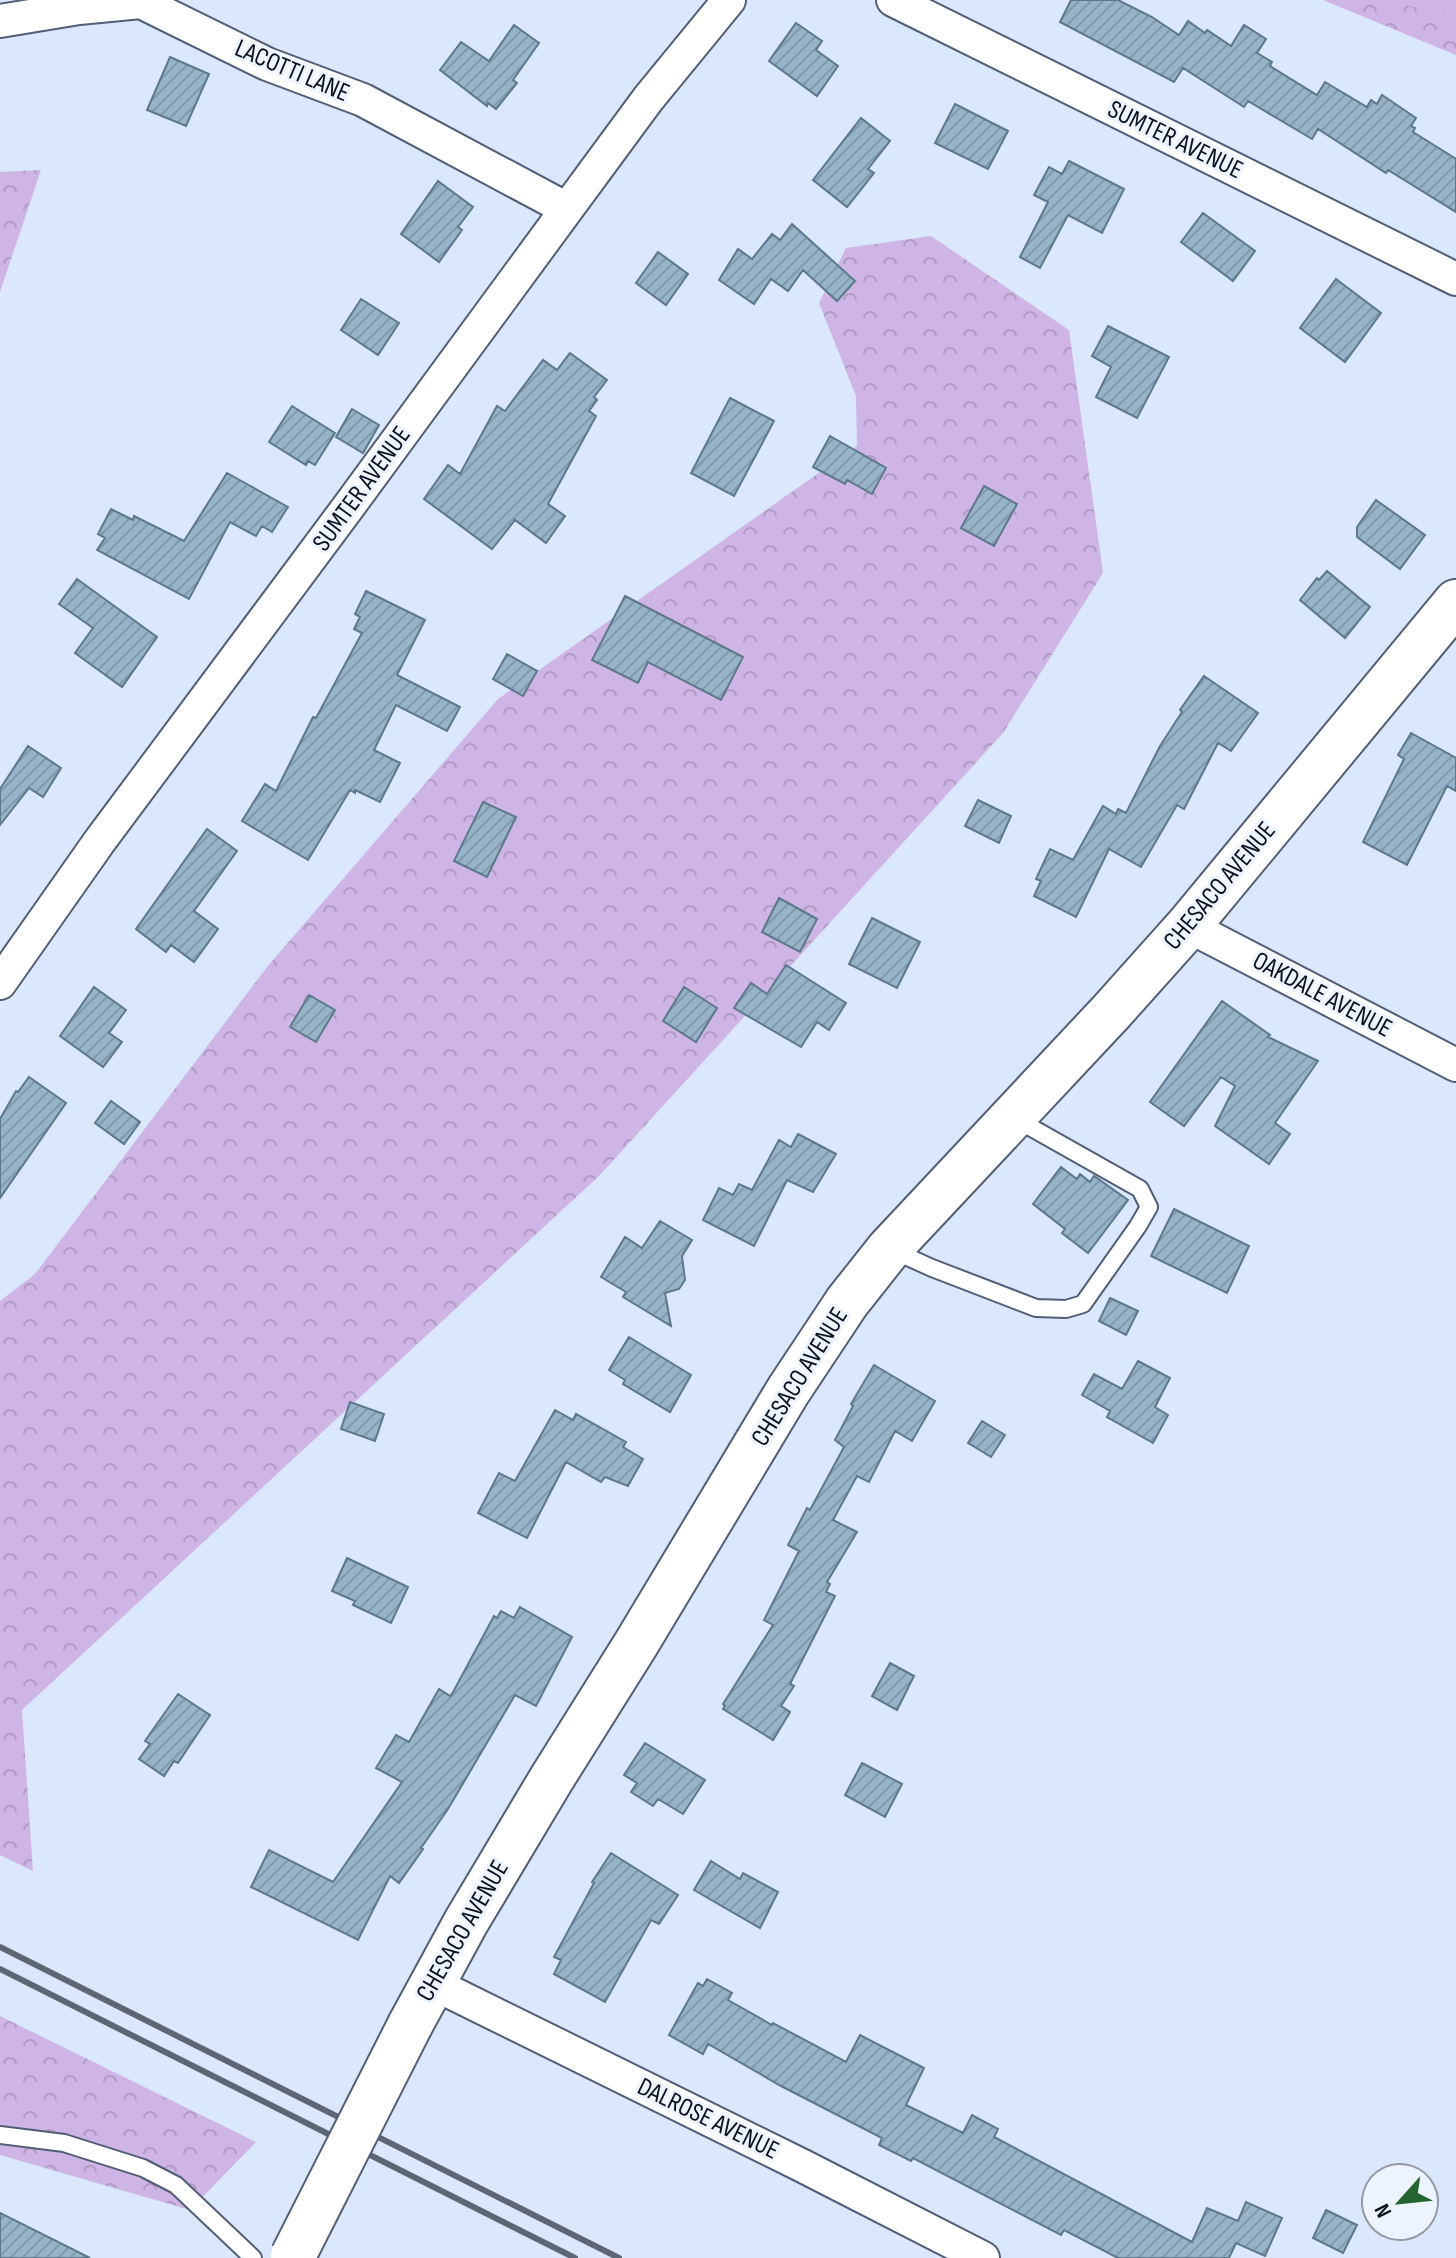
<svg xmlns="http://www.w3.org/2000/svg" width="1456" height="2258" font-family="'Sofia Sans Condensed',sans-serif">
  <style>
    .forest { fill: url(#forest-crowns) }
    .green { fill: #ceb5e5 }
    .building { fill: url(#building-hatch); stroke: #5d788b; stroke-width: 2 }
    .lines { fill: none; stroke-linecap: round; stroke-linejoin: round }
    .lane-casing { stroke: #515e76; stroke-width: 20 }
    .street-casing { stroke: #515e76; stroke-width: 36 }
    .secondary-casing { stroke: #515e76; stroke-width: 48 }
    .lane { stroke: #fff; stroke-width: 16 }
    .street { stroke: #fff; stroke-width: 32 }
    .secondary { stroke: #fff; stroke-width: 44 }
    .rail { stroke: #5d6674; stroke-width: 6 }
    .secondary-bridge-casing { stroke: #515e76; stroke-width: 48; stroke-linecap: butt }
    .secondary-bridge { stroke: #fff; stroke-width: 44 }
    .labels { text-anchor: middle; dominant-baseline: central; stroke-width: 6; stroke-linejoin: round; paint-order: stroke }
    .street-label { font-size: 26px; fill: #0c121b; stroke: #edf4ff }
  </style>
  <defs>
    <pattern id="forest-crowns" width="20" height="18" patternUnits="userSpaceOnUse" patternTransform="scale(2)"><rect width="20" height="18" fill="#ceb5e5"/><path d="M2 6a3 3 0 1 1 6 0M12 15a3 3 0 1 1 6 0" fill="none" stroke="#b09bc4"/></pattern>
    <pattern id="building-hatch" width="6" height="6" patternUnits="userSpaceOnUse" patternTransform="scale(2)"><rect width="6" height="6" fill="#97b3c7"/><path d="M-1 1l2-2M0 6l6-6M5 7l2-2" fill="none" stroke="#8199aa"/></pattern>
  </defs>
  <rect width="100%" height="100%" fill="#dae7fd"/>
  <path class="forest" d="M 1323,0 L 1456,0 L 1456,55 Z
    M 41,170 L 0,292 L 0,172 Z
    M 931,236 L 1069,330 L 1103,573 L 1003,733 L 599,1176 L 22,1710 L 33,1871 L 0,1855 L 0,1301 L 35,1274 L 267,967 L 498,699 L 857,446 L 856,396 L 819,303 L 846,248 Z
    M 0,2016 L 256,2142 L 190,2210 L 0,2155 Z"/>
  <path class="green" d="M 1366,0 L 1456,0 L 1456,13 Z"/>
  <path class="building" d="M 1071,0 L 1118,0 L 1152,17 L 1179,35 L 1188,21 L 1205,33 L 1207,30 L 1231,46 L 1244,25 L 1266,39 L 1257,53 L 1272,62 L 1270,66 L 1317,95 L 1325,82 L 1367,107 L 1371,100 L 1377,104 L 1382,95 L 1416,118 L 1411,126 L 1415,128 L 1413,132 L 1456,159 L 1456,212 L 1388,170 L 1386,173 L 1318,129 L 1312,139 L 1248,101 L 1244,107 L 1183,68 L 1174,82 L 1060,22 Z
    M 796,23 L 822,41 L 816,50 L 838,66 L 817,96 L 769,61 Z
    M 514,25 L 539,43 L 513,80 L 517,83 L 496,109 L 488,103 L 487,106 L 440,70 L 461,42 L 489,61 Z
    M 170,57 L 209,74 L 186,126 L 147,110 Z
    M 955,104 L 1008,131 L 988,169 L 935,143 Z
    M 861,118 L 890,141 L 868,169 L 874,173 L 847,207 L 813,180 Z
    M 1069,161 L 1124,189 L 1102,233 L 1068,215 L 1040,268 L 1020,257 L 1048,202 L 1034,195 L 1049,167 L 1062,174 Z
    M 438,181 L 473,207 L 458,227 L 462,230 L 439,262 L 401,234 Z
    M 1203,213 L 1255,251 L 1233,281 L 1181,242 Z
    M 792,224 L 855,281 L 837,301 L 803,270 L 788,291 L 771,279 L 754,304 L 719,280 L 738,249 L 752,259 L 772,234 L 780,240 Z
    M 658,252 L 688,274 L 666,305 L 636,283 Z
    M 1336,279 L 1381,313 L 1345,362 L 1300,328 Z
    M 361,299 L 399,323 L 378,355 L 341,330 Z
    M 1108,326 L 1169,357 L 1137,418 L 1096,397 L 1111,367 L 1092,356 Z
    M 570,353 L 607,380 L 594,397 L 597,400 L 589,411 L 596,416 L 548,504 L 565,516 L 546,543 L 515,520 L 492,549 L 424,499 L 448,465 L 460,474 L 497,406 L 505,411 L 543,360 L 557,370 Z
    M 730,398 L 774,421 L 734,496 L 691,473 Z
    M 292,406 L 335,433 L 315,465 L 308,461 L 306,465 L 269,442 Z
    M 352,409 L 379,425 L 363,453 L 336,437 Z
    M 830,436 L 886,468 L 872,494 L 847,480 L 845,484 L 813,467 Z
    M 227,473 L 288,507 L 272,532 L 262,526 L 256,536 L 230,522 L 189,599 L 97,550 L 105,538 L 98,534 L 111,509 L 133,520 L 134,516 L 184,541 Z
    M 984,486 L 1017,504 L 994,546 L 961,528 Z
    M 1376,500 L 1425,535 L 1400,569 L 1357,537 L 1357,527 Z
    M 1327,571 L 1370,607 L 1345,638 L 1300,600 L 1317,578 L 1319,580 Z
    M 77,579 L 157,637 L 122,687 L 75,653 L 93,628 L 59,604 Z
    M 366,591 L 425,620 L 397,675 L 460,707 L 447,731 L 396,705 L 374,750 L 400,763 L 380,802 L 355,790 L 355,793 L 350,790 L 308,860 L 242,821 L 265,784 L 276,791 L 313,717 L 316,718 L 362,633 L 354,629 L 360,617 L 355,614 Z
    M 625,596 L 743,657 L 721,700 L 648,662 L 638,683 L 592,660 Z
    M 507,654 L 537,671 L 523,696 L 493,679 Z
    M 1204,676 L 1258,713 L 1231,751 L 1218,743 L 1184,809 L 1177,805 L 1141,867 L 1109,849 L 1076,917 L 1034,896 L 1041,881 L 1036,879 L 1050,849 L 1073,860 L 1103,806 L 1116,814 L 1118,809 L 1126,813 L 1160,746 L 1182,712 L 1180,710 Z
    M 1411,733 L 1456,758 L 1456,791 L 1447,786 L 1407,865 L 1363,842 L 1404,759 L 1398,755 Z
    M 28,746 L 61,768 L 43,797 L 29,788 L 0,825 L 0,789 Z
    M 978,800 L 1011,816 L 999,843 L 965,826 Z
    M 483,802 L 516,817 L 487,877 L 454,861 Z
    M 207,829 L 237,851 L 194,911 L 218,929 L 194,962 L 171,945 L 166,952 L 136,929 Z
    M 779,898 L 817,919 L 800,952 L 762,932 Z
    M 872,918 L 920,942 L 897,988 L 849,964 Z
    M 786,965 L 846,1003 L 829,1030 L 817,1022 L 801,1047 L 734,1008 L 751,983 L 767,994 Z
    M 94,987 L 126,1010 L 109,1033 L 122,1042 L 103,1067 L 60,1036 Z
    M 684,987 L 717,1008 L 696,1042 L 663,1021 Z
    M 309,995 L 335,1010 L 316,1042 L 290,1027 Z
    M 1222,1001 L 1270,1035 L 1268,1037 L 1318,1061 L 1275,1123 L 1290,1134 L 1269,1164 L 1215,1126 L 1235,1086 L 1221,1077 L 1184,1126 L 1150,1102 Z
    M 29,1077 L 66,1103 L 0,1198 L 0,1119 L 16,1091 L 18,1092 Z
    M 111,1101 L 140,1122 L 124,1144 L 95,1123 Z
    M 798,1134 L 836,1154 L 813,1192 L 787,1180 L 754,1246 L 703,1220 L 719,1188 L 733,1195 L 739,1184 L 752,1190 L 779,1140 L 791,1147 Z
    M 1061,1167 L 1077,1179 L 1080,1174 L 1090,1182 L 1094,1176 L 1128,1200 L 1088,1253 L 1062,1233 L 1065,1229 L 1033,1204 Z
    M 1174,1209 L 1249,1246 L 1227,1293 L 1151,1256 Z
    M 660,1221 L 692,1240 L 682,1256 L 685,1280 L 679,1289 L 665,1293 L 671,1326 L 623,1297 L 626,1292 L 601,1277 L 625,1237 L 642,1248 Z
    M 1110,1298 L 1138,1311 L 1126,1335 L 1099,1321 Z
    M 629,1337 L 691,1375 L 670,1412 L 623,1384 L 625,1380 L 609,1370 Z
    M 1138,1361 L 1170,1378 L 1155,1407 L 1168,1415 L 1153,1443 L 1107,1417 L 1110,1411 L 1082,1395 L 1094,1374 L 1122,1389 Z
    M 874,1365 L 935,1401 L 912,1441 L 895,1431 L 869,1482 L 857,1476 L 833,1520 L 857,1532 L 827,1582 L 830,1584 L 826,1592 L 835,1596 L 790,1684 L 794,1686 L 781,1706 L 790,1712 L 773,1740 L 723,1709 L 725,1706 L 723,1704 L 773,1625 L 764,1620 L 799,1551 L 788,1545 L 807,1508 L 810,1510 L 844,1447 L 835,1440 L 853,1406 L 851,1404 Z
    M 350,1402 L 384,1414 L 375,1441 L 341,1429 Z
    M 555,1410 L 573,1420 L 576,1414 L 626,1442 L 623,1447 L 643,1459 L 628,1486 L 605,1477 L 601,1482 L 566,1462 L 527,1538 L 478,1513 L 499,1473 L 515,1481 Z
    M 982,1421 L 1005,1435 L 991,1457 L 968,1443 Z
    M 347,1558 L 408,1587 L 391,1623 L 353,1605 L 355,1601 L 332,1591 Z
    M 520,1607 L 572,1637 L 536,1706 L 515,1695 L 448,1809 L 421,1848 L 423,1849 L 399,1883 L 390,1876 L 358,1940 L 251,1887 L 269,1850 L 333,1882 L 402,1782 L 376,1768 L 396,1735 L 409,1742 L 439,1689 L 450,1696 L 452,1694 L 494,1616 L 497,1618 L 501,1611 L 514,1618 Z
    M 890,1663 L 914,1676 L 897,1710 L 872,1696 Z
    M 178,1694 L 210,1715 L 178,1763 L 174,1761 L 164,1776 L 139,1759 L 150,1744 L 145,1741 Z
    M 645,1743 L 705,1780 L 683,1814 L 658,1799 L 653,1806 L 631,1792 L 637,1783 L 624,1775 Z
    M 862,1763 L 902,1784 L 885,1817 L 845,1795 Z
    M 611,1853 L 678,1895 L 659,1924 L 651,1920 L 605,2002 L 554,1974 L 561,1960 L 554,1957 L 594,1883 L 592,1882 Z
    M 711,1861 L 740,1879 L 743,1873 L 778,1892 L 760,1928 L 694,1890 Z
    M 707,1979 L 732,1993 L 728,2000 L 772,2025 L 773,2023 L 846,2062 L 860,2035 L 924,2068 L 906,2105 L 963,2133 L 972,2115 L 998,2129 L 994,2137 L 1192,2242 L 1207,2208 L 1238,2221 L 1246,2202 L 1282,2218 L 1265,2256 L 1236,2243 L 1229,2258 L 1118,2258 L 1064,2230 L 1061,2235 L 913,2158 L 911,2161 L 879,2145 L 882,2138 L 781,2086 L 708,2044 L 703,2054 L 669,2035 L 698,1983 L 703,1986 Z
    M 1326,2210 L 1357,2225 L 1343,2253 L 1313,2238 Z
    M 0,2213 L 90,2258 L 0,2258 Z"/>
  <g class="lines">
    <g class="lane-casing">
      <path id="lane" d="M 890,1249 L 932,1268 L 1036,1308 L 1066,1309 L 1083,1304 L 1138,1226 L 1149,1207 L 1140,1189 L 1016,1119
        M 0,2135 L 64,2143 L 143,2168 L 176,2185 L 253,2258"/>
    </g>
    <g class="street-casing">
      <path id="street" d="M 893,0 L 1456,279
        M 0,21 L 79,8 L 141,2 L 267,64 L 363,100 L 567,209
        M 1188,926 L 1456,1065
        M 0,983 L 99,842 L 349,506 L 567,209 L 648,99 L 729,0
        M 432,1983 L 801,2165 L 983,2258"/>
    </g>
    <g class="secondary-casing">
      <path id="secondary" d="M 410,2025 L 466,1922 L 552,1778 L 636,1644 L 788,1391 L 847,1302 L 889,1249 L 1112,1011 L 1188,926 L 1456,602"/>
    </g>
    <use href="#lane" class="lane"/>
    <use href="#street" class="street"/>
    <use href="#secondary" class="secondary"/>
    <path class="rail" d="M 0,1947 L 619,2258
      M 0,1969 L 575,2258"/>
    <g class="secondary-bridge-casing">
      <path id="secondary-bridge" d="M 293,2256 L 410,2025"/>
    </g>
    <use href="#secondary-bridge" class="secondary-bridge"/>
  </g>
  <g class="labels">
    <g class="street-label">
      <text transform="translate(292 71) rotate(23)">LACOTTI LANE</text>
      <text transform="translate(1175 140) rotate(26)">SUMTER AVENUE</text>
      <text transform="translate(362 489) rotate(-54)">SUMTER AVENUE</text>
      <text transform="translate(1220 886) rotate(-50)">CHESACO AVENUE</text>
      <text transform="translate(1322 995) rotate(28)">OAKDALE AVENUE</text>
      <text transform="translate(800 1377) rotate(-58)">CHESACO AVENUE</text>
      <text transform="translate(463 1931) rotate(-60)">CHESACO AVENUE</text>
      <text transform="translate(708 2119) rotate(26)">DALROSE AVENUE</text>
    </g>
  </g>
  <g transform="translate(1400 2202) rotate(243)"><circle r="38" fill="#edf4ff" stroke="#939aa4" stroke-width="2"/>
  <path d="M0-6L14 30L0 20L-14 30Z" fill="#24652f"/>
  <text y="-12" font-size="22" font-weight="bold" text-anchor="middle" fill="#0c121b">N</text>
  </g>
</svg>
